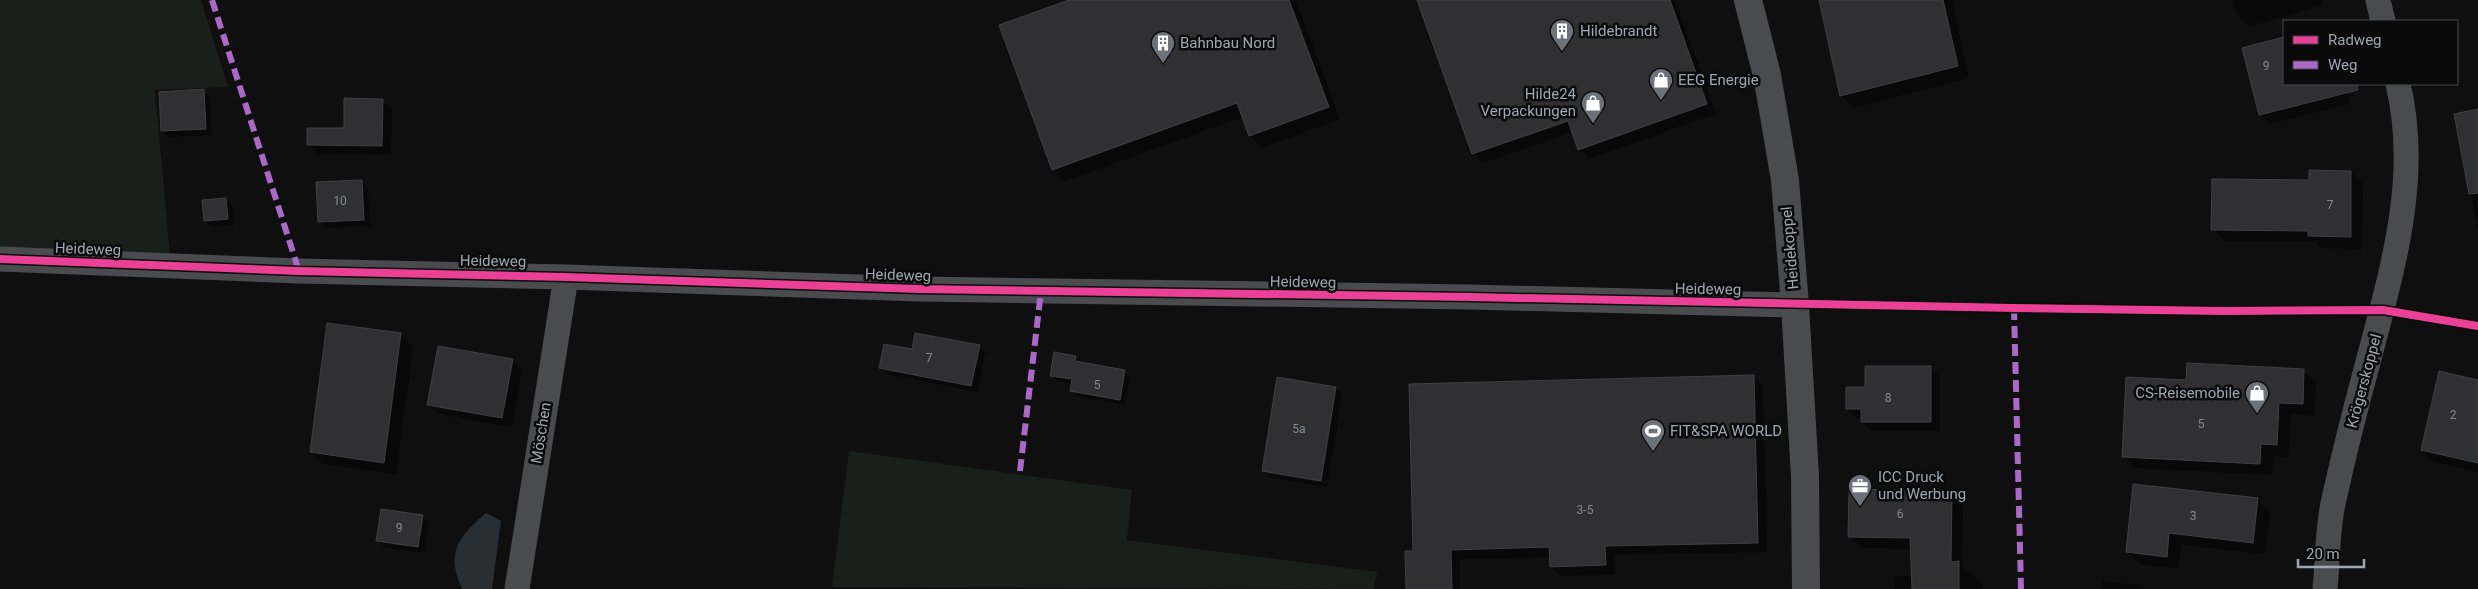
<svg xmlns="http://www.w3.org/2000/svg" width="2478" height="589" font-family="Roboto,sans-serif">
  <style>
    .green { fill: #191f1a }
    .water { fill: #272f34 }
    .shadow { fill: #0007; fill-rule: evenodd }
    .building { fill: #303032; stroke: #3e4044 }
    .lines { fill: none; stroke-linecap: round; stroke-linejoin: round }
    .minor { stroke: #4a4b4f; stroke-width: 25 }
    .tertiary { stroke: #4a4b4f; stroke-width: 28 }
    .quiet { stroke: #ac68c9; stroke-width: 6; stroke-dasharray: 12 6; stroke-linecap: butt }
    .cycleway-casing { stroke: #0a0a0b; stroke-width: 11 }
    .cycleway { stroke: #ea4096; stroke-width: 8 }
    .labels { text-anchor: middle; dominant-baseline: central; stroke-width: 5; stroke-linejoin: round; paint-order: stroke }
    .number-label { font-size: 12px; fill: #848891 }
    .poi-label { font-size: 15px; fill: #a0a6b1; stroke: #0a0a0b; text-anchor: start }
    .street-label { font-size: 15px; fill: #a0a6b1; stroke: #0a0a0b }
  </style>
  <rect width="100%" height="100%" fill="#0f0f10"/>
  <path class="green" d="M 0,0 L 201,0 L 228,87 L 155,90 L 170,255 L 0,247 Z
    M 849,451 L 1132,490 L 1127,540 L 1377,572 L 1374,589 L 832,587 Z"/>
  <path class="water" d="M 486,513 L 501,521 L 492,589 L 462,589 C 445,552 459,536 486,513 Z"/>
  <path class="shadow" d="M 1072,0 L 1296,0 L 1340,119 L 1262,148 L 1250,136 L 1243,117 L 1065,181 L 1053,169 Z
    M 1419,0 L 1675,0 L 1716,114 L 1589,159 L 1579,149 L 1573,132 L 1483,163 L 1474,154 Z
    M 1820,0 L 1952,0 L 1969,78 L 1854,108 L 1841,95 Z
    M 2233,0 L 2322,0 L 2323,5 L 2249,27 L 2237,14 Z
    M 2284,39 L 2284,84 L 2345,84 L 2350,104 L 2270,124 L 2260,114 L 2244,49 Z
    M 203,91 L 210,97 L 212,135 L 168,137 L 162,130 Z
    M 382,100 L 392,110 L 391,155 L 318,154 L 308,145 L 345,129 Z
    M 2478,110 L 2478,230 L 2455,115 Z
    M 2351,172 L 2363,184 L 2362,249 L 2321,248 L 2316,242 L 2225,241 L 2212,229 L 2310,181 Z
    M 361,181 L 368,188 L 370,226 L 325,228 L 319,221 Z
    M 225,200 L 232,206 L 234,225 L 211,227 L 205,220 Z
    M 401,334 L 413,347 L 396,474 L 323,464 L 311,452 Z
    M 979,346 L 985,353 L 978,392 L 887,374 L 880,368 L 913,350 Z
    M 1075,357 L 1081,362 L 1124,371 L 1130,376 L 1125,405 L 1077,396 L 1071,390 L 1072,384 L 1057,381 L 1052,376 Z
    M 512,360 L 522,370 L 512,427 L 438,414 L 429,405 Z
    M 1930,367 L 1940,377 L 1940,431 L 1872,431 L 1862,422 L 1862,418 L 1857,418 L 1847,409 L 1866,388 Z
    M 2304,371 L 2316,383 L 2315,416 L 2291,414 L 2288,457 L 2273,456 L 2272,475 L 2136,468 L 2124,456 L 2187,382 Z
    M 1753,376 L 1763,386 L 1767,552 L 1614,555 L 1615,575 L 1560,576 L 1551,566 L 1550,557 L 1460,559 L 1460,589 L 1407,589 L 1415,552 Z
    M 1278,378 L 1336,388 L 1342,394 L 1327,487 L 1270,477 L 1263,471 ZM 1269,471 L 1328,481 L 1327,483 L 1269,474 Z
    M 2478,381 L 2478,472 L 2434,462 L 2422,450 Z
    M 2134,486 L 2257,499 L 2270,512 L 2265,554 L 2181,545 L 2179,569 L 2139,564 L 2127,552 Z
    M 1952,492 L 1963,503 L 1962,566 L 1983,585 L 1983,589 L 1895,589 L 1894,576 L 1913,576 L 1912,549 L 1861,548 L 1849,536 Z
    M 422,516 L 429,523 L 424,553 L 384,547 L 378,540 Z
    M 2102,581 L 2138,585 L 2142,589 L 2102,589 Z"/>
  <path class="building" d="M 1069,0 L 1289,0 L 1329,107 L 1249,136 L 1237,103 L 1052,170 L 999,25 Z
    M 1417,0 L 1670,0 L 1707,104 L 1578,150 L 1568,121 L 1472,154 Z
    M 1819,0 L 1943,0 L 1958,66 L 1840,96 Z
    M 2284,37 L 2284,84 L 2357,84 L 2358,90 L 2259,115 L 2242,48 Z
    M 204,89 L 206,129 L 161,131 L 159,92 Z
    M 344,98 L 383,99 L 382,146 L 307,145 L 307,128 L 344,128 Z
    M 2478,109 L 2478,193 L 2469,194 L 2454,114 Z
    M 2309,170 L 2351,171 L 2351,237 L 2308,236 L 2308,231 L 2211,230 L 2212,179 L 2309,180 Z
    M 362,180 L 364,220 L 318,222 L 316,182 Z
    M 226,198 L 228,219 L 204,221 L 202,200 Z
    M 327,323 L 401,333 L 384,463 L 310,452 Z
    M 915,333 L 980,345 L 971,386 L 879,368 L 884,344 L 912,349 Z
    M 438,346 L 513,359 L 502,418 L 427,405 Z
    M 1054,352 L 1076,356 L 1075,361 L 1125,370 L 1120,400 L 1070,391 L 1072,379 L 1050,376 Z
    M 2187,363 L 2304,369 L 2303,404 L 2279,403 L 2277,445 L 2261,444 L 2260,464 L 2122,457 L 2126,377 L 2186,380 Z
    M 1865,366 L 1931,366 L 1931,422 L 1861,422 L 1861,409 L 1846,409 L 1846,387 L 1865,387 Z
    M 2439,371 L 2478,380 L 2478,463 L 2421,450 Z
    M 1754,375 L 1758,543 L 1605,546 L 1606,565 L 1550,567 L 1549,547 L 1451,550 L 1452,589 L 1406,589 L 1405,551 L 1413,551 L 1409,384 Z
    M 1277,377 L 1336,387 L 1321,481 L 1262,471 Z
    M 2133,484 L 2258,498 L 2253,543 L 2169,533 L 2167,557 L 2126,552 Z
    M 1849,489 L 1952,491 L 1951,562 L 1959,561 L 1959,589 L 1912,589 L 1910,538 L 1848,537 Z
    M 381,509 L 423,515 L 418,547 L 376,541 Z"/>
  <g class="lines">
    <path class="minor" d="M 2378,0 L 2383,21
      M 0,259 L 299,271 L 566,277 L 919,289 L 1470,297 L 1795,305
      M 517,589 L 566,277
      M 2325,589 C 2328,560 2327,527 2334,499 C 2344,454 2355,410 2367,366 C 2391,274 2421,179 2398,84"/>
    <path class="tertiary" d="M 1748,0 L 1767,75 L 1785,180 L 1795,305 L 1805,476 L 1806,589"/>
    <path class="quiet" d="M 212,0 L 299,271
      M 2014,308 L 2021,589
      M 1020,471 L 1041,291"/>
    <g class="cycleway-casing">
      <path id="cycleway" d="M 0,259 L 299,271 L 566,277 L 919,289 L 1470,297 L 2014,308 L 2223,311 L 2383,310 L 2478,326"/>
    </g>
    <use href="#cycleway" class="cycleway"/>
  </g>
  <defs>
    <g id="building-pin" transform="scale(1.25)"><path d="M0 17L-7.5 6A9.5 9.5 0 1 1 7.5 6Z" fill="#6d7179" stroke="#0a0a0b"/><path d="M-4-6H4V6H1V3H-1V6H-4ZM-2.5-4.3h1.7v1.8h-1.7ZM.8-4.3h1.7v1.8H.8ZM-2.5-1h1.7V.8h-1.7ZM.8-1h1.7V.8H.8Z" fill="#fff"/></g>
    <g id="shop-pin" transform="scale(1.25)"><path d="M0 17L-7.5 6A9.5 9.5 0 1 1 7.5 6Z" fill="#6d7179" stroke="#0a0a0b"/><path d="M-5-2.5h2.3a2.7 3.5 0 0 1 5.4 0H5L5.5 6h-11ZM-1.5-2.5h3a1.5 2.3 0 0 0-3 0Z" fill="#fff"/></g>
    <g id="stadium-pin" transform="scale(1.25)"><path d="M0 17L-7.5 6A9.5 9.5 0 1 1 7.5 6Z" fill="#6d7179" stroke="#0a0a0b"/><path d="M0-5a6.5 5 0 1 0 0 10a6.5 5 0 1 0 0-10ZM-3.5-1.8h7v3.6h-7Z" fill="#fff"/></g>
    <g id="office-pin" transform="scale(1.25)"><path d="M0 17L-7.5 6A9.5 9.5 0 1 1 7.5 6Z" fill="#6d7179" stroke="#0a0a0b"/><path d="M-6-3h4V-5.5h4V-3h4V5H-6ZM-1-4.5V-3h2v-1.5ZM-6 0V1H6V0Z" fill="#fff"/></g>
  </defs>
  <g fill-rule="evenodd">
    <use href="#building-pin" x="1562" y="31"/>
    <use href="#building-pin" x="1163" y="43"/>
    <use href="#shop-pin" x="1661" y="80"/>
    <use href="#shop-pin" x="1593" y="103"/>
    <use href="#shop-pin" x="2257" y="393"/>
    <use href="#stadium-pin" x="1653" y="431"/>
    <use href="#office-pin" x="1860" y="486"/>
  </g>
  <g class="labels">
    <g class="number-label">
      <text x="2266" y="66">9</text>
      <text x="340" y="201">10</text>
      <text x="2330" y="205">7</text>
      <text x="929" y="358">7</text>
      <text x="1097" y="385">5</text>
      <text x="1888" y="398">8</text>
      <text x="2453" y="415">2</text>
      <text x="2201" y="424">5</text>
      <text x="1299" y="429">5a</text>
      <text x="1585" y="510">3-5</text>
      <text x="1900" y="514">6</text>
      <text x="2193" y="516">3</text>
      <text x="399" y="528">9</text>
    </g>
    <g class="poi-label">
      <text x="1580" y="31">Hildebrandt</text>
      <text x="1180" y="43">Bahnbau Nord</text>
      <text x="1678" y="80">EEG Energie</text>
      <text x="1576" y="94" text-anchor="end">Hilde24<tspan x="1576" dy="17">Verpackungen</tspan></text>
      <text x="2240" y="393" text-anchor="end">CS-Reisemobile</text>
      <text x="1670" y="431">FIT&amp;SPA WORLD</text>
      <text x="1878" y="477">ICC Druck<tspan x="1878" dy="17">und Werbung</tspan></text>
    </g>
    <g class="street-label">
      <text transform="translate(1790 248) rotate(-95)">Heidekoppel</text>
      <text transform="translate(88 249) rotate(2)">Heideweg</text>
      <text transform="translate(493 261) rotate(1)">Heideweg</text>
      <text transform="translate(898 275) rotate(2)">Heideweg</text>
      <text transform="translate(1303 282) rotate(1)">Heideweg</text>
      <text transform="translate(1708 289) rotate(1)">Heideweg</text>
      <text transform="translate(2364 381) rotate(-75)">Krögerskoppel</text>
      <text transform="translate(541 433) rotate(-81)">Möschen</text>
    </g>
  </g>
  <rect x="2283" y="20" width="175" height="65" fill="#0a0a0b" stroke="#46484d"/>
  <rect x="2293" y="36" width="25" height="8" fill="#ea4096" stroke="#46484d"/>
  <text x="2328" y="45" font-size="15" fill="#a0a6b1">Radweg</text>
  <rect x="2293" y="61" width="25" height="8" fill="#ac68c9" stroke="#46484d"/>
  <text x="2328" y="70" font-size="15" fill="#a0a6b1">Weg</text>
  <path d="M2298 559v8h66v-8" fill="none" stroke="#a0a6b1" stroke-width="2.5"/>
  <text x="2306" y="559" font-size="15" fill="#a0a6b1" stroke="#0a0a0b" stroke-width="4" paint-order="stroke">20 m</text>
</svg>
